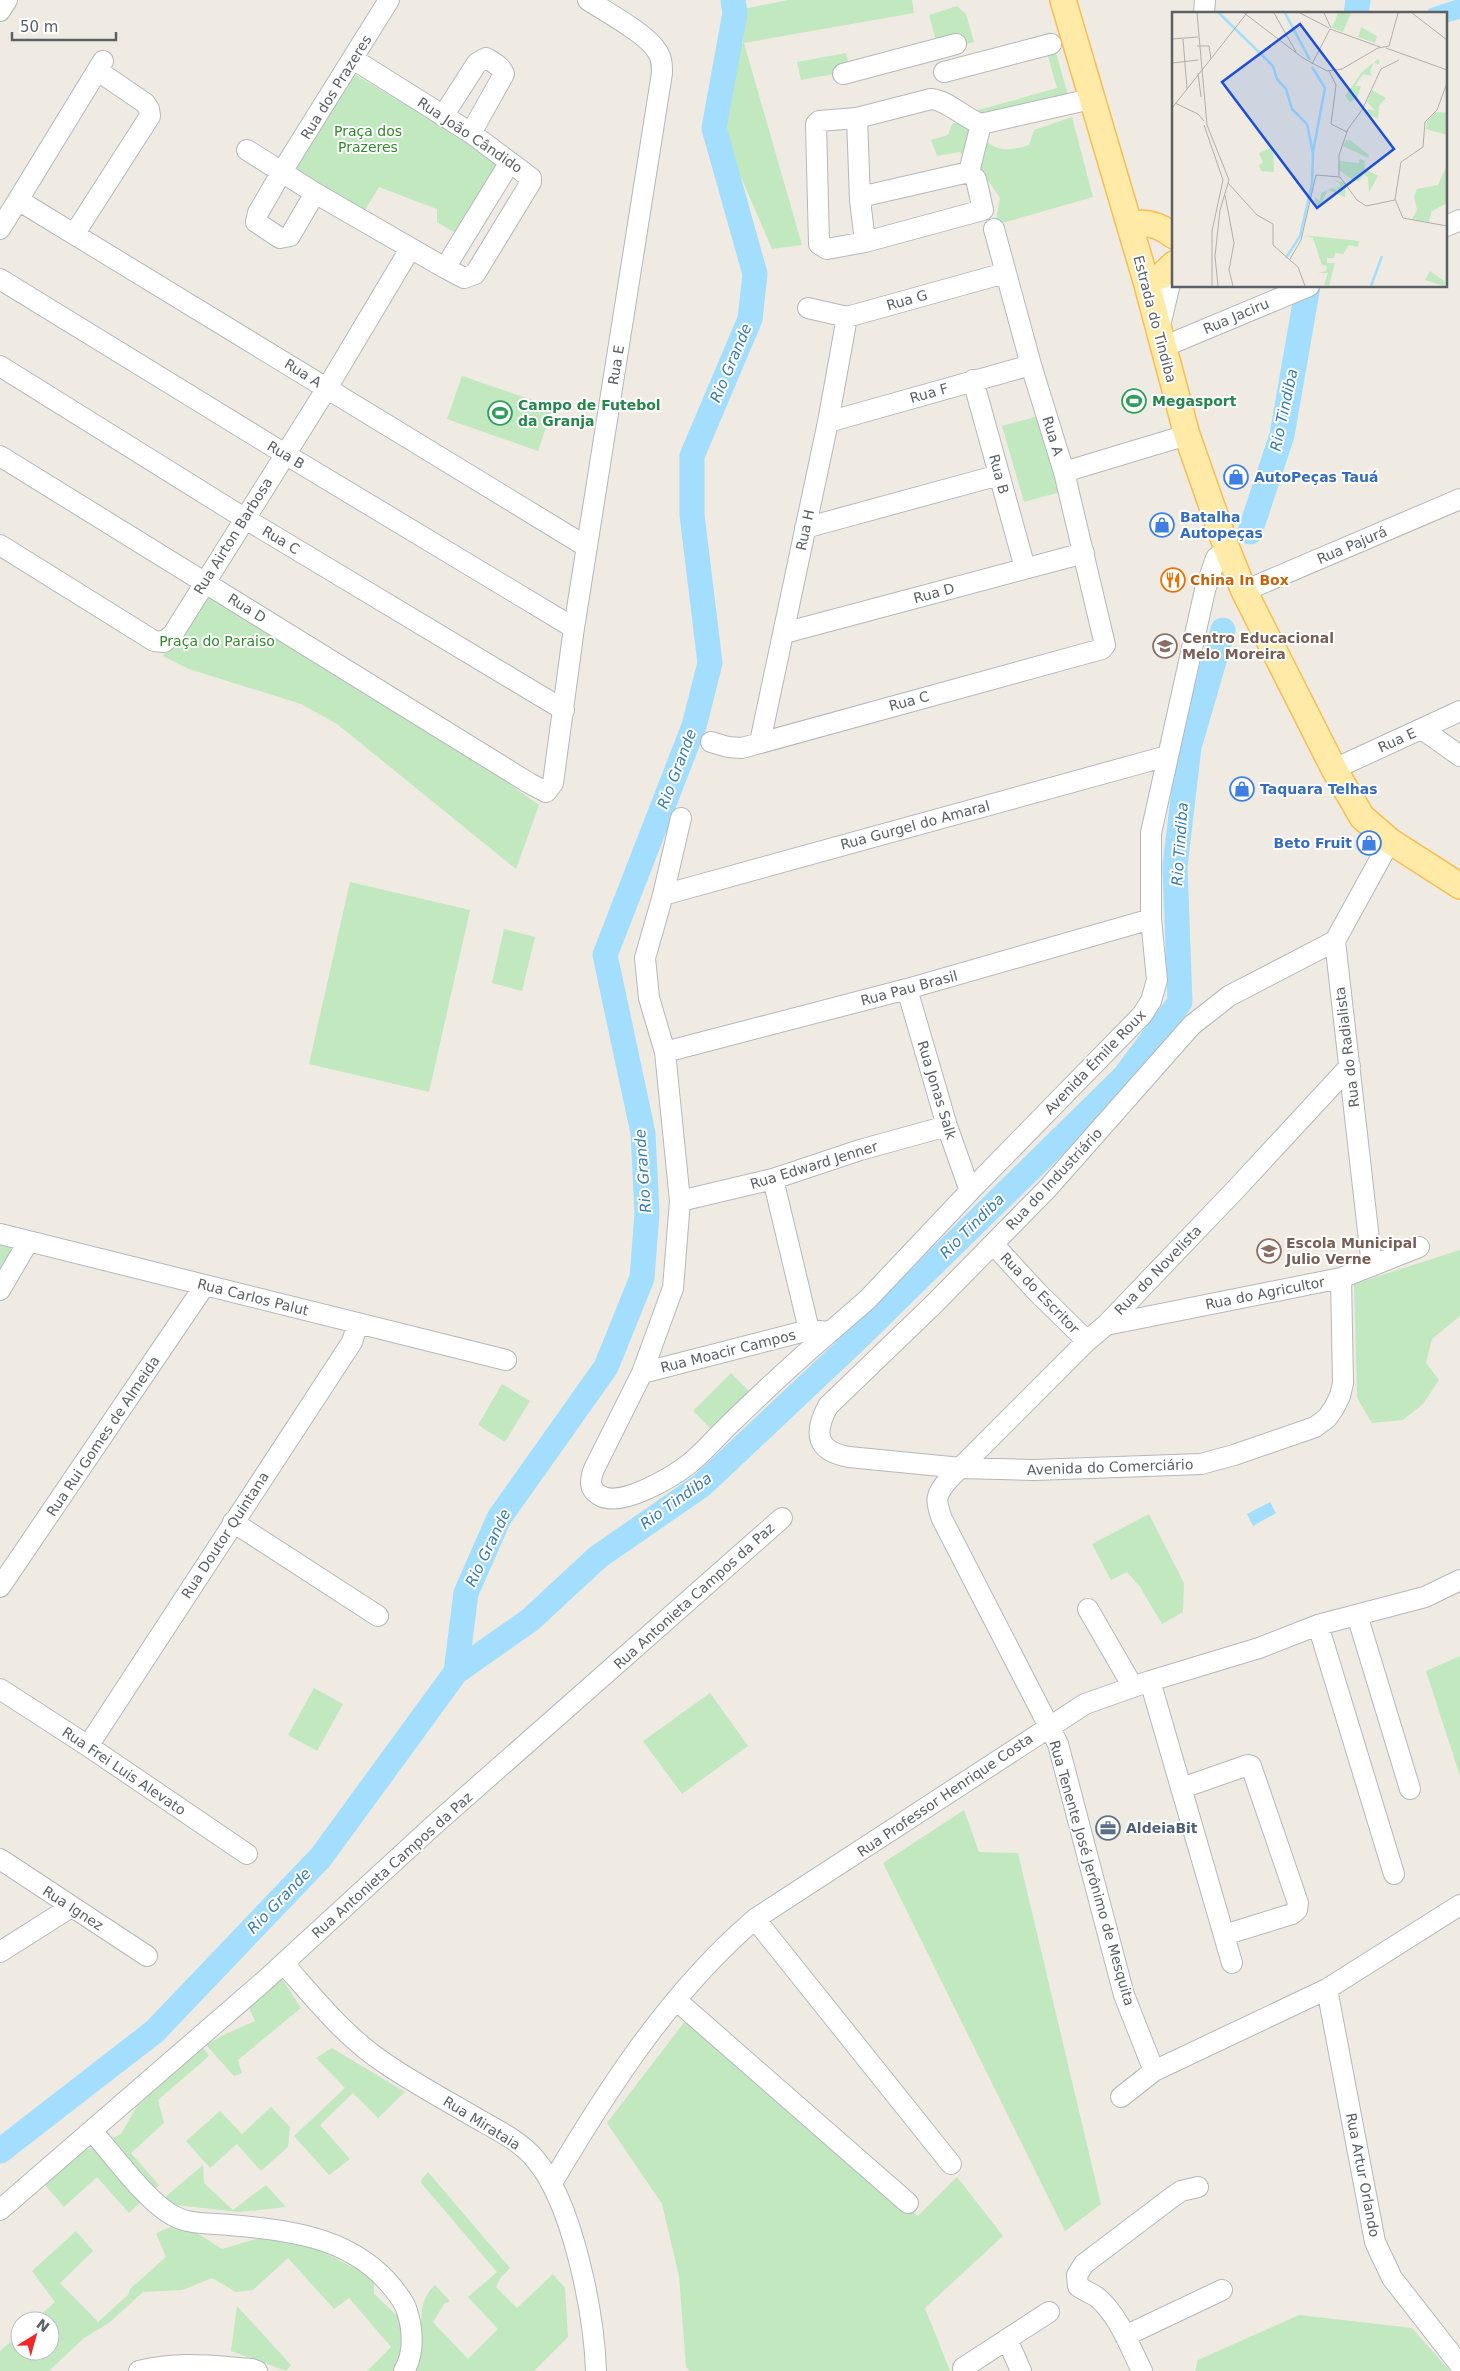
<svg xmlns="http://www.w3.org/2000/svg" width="1460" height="2371" font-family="'DejaVu Sans',sans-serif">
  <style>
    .green { fill: #c1e8be }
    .water { fill: #a3deff }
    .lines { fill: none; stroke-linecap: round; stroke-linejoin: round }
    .river { stroke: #a3deff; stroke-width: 25 }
    .minor-casing { stroke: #b4b7bb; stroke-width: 22 }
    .major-casing { stroke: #f9bd52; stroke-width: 28 }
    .minor { stroke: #fff; stroke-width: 20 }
    .major { stroke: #ffeaa8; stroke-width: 25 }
    .labels { text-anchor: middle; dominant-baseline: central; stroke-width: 4; stroke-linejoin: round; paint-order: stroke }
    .street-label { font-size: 14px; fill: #5b6065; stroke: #fff }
    .park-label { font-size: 14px; fill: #338730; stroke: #fff }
    .leisure-label { font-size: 14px; font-weight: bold; fill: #27864d; stroke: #fff; text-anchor: start }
    .shop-label { font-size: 14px; font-weight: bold; fill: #366cbe; stroke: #fff; text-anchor: start }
    .food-label { font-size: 14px; font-weight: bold; fill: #c56008; stroke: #fff; text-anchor: start }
    .education-label { font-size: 14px; font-weight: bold; fill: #785e54; stroke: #fff; text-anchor: start }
    .service-label { font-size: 14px; font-weight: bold; fill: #4e5e75; stroke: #fff; text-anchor: start }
    .water-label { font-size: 15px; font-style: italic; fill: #387aad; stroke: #fff }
    .inset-river { fill: none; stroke: #a3deff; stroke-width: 2.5 }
    .inset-road { fill: none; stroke: #b0afad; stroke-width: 1 }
    .view { fill: #1d4ed8; fill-opacity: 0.15; stroke: #1d4ed8; stroke-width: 2.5 }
    .inset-edge { fill: none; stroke: #5b6065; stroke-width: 2.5 }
  </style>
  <rect width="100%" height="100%" fill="#efebe3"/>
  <path class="green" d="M 788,0 L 912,0 L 914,13 L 744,43 L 802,245 L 772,249 L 720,128 L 734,49 L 743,43 L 743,9 Z
    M 957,6 L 966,14 L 974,42 L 939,52 L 929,15 Z
    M 1050,32 L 1070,102 L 971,128 C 995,149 998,154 1029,145 L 1034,130 L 1072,117 L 1093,197 L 995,225 L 1000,198 L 985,176 L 959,152 L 937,156 L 931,140 L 948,135 L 952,124 L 973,116 L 975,111 L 1057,88 L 1046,49 L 1031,53 L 1027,39 Z
    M 846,53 L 850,71 L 801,80 L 797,62 Z
    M 351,72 L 501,162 L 457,234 L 437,222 L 437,209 L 379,187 L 360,218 L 289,175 Z
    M 462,376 L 553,407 L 538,451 L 447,419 Z
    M 1042,415 L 1064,491 L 1024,502 L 1002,426 Z
    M 206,593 L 458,748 L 539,805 L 516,869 L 337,724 L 301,704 L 189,669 L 163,656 Z
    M 350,882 L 470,910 L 429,1092 L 309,1064 Z
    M 504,929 L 535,937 L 522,991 L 492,983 Z
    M 0,1236 L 21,1241 L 0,1272 Z
    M 1460,1250 L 1460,1316 L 1432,1339 L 1426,1363 L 1439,1380 L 1423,1404 L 1403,1420 L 1372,1423 L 1357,1398 L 1354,1284 Z
    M 731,1373 L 753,1395 L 715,1433 L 693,1411 Z
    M 502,1384 L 530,1401 L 505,1442 L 478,1425 Z
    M 1149,1514 L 1184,1583 L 1183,1612 L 1162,1624 L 1140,1587 L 1127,1572 L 1111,1580 L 1092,1544 Z
    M 1460,1656 L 1460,1776 L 1426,1671 Z
    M 314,1688 L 343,1704 L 317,1751 L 288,1735 Z
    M 710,1693 L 748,1746 L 682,1794 L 643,1741 Z
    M 964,1810 L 979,1852 L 1018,1853 L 1101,2204 L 1065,2231 L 883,1863 Z
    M 281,1977 L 301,2008 L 238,2060 L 242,2073 L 234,2076 L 206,2045 L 223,2035 L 255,2021 L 249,2008 Z
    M 689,2016 L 918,2216 L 957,2177 L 1003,2236 L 925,2308 L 950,2371 L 690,2371 L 686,2367 L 679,2276 L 662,2204 L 607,2123 Z
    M 203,2048 L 209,2056 L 158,2100 L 164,2123 L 131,2153 L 159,2185 L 129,2213 L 97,2177 L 64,2207 L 45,2185 L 84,2151 L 121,2134 L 137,2106 Z
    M 332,2048 L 405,2092 L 378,2118 L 353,2093 L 320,2125 L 350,2159 L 329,2175 L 294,2136 L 345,2088 L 316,2058 Z
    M 271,2107 L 290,2127 L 288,2147 L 261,2171 L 237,2144 L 210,2168 L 186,2141 L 220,2111 L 242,2134 Z
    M 203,2165 L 204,2183 L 233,2210 L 266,2185 L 286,2207 L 239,2212 L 158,2203 Z
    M 428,2172 L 510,2268 L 501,2277 L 496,2287 L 517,2308 L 553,2274 L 565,2288 L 568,2337 L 534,2371 L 408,2371 C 412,2365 419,2357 420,2350 C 424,2326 415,2303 435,2285 L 450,2301 L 444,2304 L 433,2322 L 468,2359 L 498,2329 L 468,2297 L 497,2272 L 422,2184 L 421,2180 Z
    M 181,2223 L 222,2249 L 263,2237 L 297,2239 L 374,2278 L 374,2294 L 408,2326 L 400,2371 L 367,2371 L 391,2347 L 349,2298 L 334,2309 L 288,2258 L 253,2290 L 236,2292 L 212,2278 L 182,2290 L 143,2292 L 109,2323 L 84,2338 L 49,2371 L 0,2371 L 0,2351 L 20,2334 L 20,2351 L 50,2351 L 50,2321 L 34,2321 L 55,2302 L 32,2271 L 76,2231 L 93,2251 L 60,2283 L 98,2322 L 128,2295 L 130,2289 L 166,2257 L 156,2233 Z
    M 237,2306 L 291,2365 L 286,2371 L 231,2351 Z
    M 1299,2315 L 1412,2328 L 1450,2371 L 1195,2371 L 1198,2360 Z"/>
  <path class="water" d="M 1455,0 L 1460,0 L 1460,19 L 1446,23 L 1446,14 L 1430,14 L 1428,9 Z
    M 1270,1502 L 1276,1513 L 1253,1526 L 1247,1514 Z"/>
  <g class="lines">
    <path class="river" d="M 1356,14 L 1358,0
      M 1250,532 L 1282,435 L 1308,286
      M 456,1672 L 530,1620 L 598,1557 L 702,1485 L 858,1338 L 1124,1077 L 1180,1002 L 1175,866 L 1189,747 L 1223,630
      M 0,2151 L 155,2031 L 321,1857 L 456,1672 L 466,1593 L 499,1518 L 606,1367 L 642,1278 L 647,1213 L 643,1133 L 605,955 L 694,726 L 710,663 L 692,515 L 692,456 L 750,319 L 755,274 L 714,128 L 735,13 L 733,0"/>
    <g class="minor-casing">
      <path id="minor" d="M 0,11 L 7,0
        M 1204,14 L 1205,0
        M 944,72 L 1051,44
        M 843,74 L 956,44
        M 443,116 L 477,63 L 486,58 C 493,62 501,66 504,74 L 471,133
        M 857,118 L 819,121 L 816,124 L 819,244 L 827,249 L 865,242
        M 981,124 L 1091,99
        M 247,150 L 315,193 L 445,268 L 464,278 L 475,274 L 531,182 L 531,178 L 471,133 L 353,59
        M 315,193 L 290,236 L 280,238 L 256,222 L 258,213 L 281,173 L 389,0
        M 860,197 L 969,172 L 976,179 L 983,210 L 865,242 L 860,200 L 857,118 L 931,99 C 947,100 964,118 981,124 L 969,172
        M 18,200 L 103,61
        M 1446,226 L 1460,220
        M 0,229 L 18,200 L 587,547
        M 75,233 L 150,116 L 149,109 L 145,103 L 98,71
        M 445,268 L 510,162
        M 0,279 L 285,454 L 574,628
        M 808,308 L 847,317 L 1005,273
        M 1159,330 L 1174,267
        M 1163,347 L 1309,286
        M 0,366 L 244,518 L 564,710
        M 973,380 L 1025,568
        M 828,422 L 1031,365
        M 0,456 L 529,783 L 546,792 L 553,783 L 574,628 L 662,73 C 662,65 662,58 657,51 C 647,34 606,12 588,0
        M 1064,472 L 1187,435
        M 805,528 L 999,475
        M 0,545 L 146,636 L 154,641 L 164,642 L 173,634 L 327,388 L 410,249
        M 1244,591 L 1460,499
        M 784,633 L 1084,553
        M 1422,729 L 1460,756
        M 711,742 L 728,747 L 742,748 L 1102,649 L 1105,645 L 1064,472 L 1031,365 L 994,229
        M 760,742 L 828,422 L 847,317
        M 1334,769 L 1460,711
        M 681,818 L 663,895 L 645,958 L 649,998 L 665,1052 L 680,1201 L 673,1288 L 642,1373 L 594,1469 C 590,1479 589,1489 599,1495 C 620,1509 672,1477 689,1464 C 704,1452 718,1435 732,1422 C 764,1391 796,1361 830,1332
        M 663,895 L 1167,756
        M 1335,941 L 1229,996 L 1192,1025 L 1048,1188 L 934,1304 L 828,1406 C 814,1432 815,1451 849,1457 L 961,1468 L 1034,1470 L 1201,1464 L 1234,1455 L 1315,1427 L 1327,1418 L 1334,1408 L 1340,1396 L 1343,1383 L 1341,1278
        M 907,989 L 947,1126 L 970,1191
        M 665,1052 L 907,989 L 1151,919
        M 680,1201 L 773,1179 L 860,1150 L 947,1126
        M 0,1234 L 506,1360
        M 994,1245 L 1037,1292 L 1087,1341
        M 1372,1266 L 1335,941 L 1390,841
        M 0,1290 L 28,1242
        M 1106,1325 L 1341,1278 L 1419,1247
        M 809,1330 L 830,1332 L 868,1299 L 970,1191 L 1142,1015 L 1151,1001 L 1157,980 L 1151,919 L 1151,833 L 1205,590 L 1216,558 L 1227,549
        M 642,1373 L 809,1330 L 773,1179
        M 233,1522 L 378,1616
        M 0,1587 L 205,1285
        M 1088,1609 L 1133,1687
        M 1357,1615 L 1410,1789
        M 1318,1625 L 1394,1874
        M 1150,1681 L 1232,1963
        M 0,1689 L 88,1746 L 247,1854
        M 88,1746 L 352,1342 L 358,1323
        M 1182,1788 L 1248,1765 L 1251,1766 L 1298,1903 L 1297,1910 L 1292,1914 L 1224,1935
        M 0,1859 L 147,1956
        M 755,1919 L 951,2164
        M 0,1952 L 71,1907
        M 284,1964 C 316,2000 345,2037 386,2064 C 417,2085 451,2103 483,2122 C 501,2132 522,2143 535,2159 C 573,2203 594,2314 596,2371
        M 1327,1989 L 1375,2242 L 1392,2278 L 1460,2365
        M 676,2000 L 908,2203
        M 1154,2071 L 1124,1995 L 1058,1744 L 942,1519 C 935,1500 935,1495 949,1479 L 1087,1341 L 1106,1325 L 1237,1188 L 1350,1066
        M 1121,2097 L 1154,2071 L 1327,1989 L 1460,1905
        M 93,2132 C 113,2155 148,2203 174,2216 C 190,2225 212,2223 230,2225 C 286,2230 346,2236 387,2281 C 394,2289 402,2298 406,2308 C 413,2328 415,2352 404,2371
        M 552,2183 C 608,2088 670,1992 755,1919 L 1085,1704 L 1150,1681 L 1259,1648 L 1318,1625 L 1425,1597 L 1460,1580
        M 0,2210 L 263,1982 L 434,1825 L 782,1518
        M 1125,2336 L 1222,2290
        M 1007,2339 L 1021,2371
        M 963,2368 L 1049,2312
        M 139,2371 C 181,2361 210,2366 252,2369 L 257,2371
        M 1142,2371 C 1130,2347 1119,2316 1098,2298 C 1092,2293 1084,2291 1078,2286 L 1077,2275 L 1084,2264 L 1171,2198 L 1181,2191 L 1198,2187"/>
    </g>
    <g class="major-casing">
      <path id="major" d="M 1063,0 L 1146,281 L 1187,435 L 1227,549 L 1244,591 L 1334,769 L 1362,817 L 1390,841 L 1460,886
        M 1130,225 C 1146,220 1161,226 1174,236
        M 1146,281 L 1161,276 L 1174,264"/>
    </g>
    <use href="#minor" class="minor"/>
    <use href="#major" class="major"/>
  </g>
  <defs>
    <g id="stadium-ring" transform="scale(1.25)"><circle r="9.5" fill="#fff" stroke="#2e9e5b" stroke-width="1.5"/><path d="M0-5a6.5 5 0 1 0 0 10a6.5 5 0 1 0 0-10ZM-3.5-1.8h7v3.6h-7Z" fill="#2e9e5b"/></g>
    <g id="shop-ring" transform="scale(1.25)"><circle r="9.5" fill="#fff" stroke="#3f7fe0" stroke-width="1.5"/><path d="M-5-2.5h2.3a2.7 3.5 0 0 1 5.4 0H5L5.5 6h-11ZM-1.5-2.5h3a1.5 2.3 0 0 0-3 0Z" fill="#3f7fe0"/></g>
    <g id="restaurant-ring" transform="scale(1.25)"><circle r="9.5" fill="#fff" stroke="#e8710a" stroke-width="1.5"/><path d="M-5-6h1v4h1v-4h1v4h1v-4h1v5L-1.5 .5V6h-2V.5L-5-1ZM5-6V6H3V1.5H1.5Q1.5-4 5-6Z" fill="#e8710a"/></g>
    <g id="school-ring" transform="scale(1.25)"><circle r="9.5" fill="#fff" stroke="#8d6e63" stroke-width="1.5"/><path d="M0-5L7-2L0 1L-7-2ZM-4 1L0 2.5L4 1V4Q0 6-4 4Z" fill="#8d6e63"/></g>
    <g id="office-ring" transform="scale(1.25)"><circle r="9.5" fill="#fff" stroke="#5c6f8a" stroke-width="1.5"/><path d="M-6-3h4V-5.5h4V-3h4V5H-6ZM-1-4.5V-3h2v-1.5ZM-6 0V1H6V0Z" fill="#5c6f8a"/></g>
  </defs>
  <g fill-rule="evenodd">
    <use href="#stadium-ring" x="1134" y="401"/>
    <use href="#stadium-ring" x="500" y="413"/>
    <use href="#shop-ring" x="1236" y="477"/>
    <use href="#shop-ring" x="1162" y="525"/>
    <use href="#restaurant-ring" x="1173" y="580"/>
    <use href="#school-ring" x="1165" y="646"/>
    <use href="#shop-ring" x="1242" y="789"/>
    <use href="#shop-ring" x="1369" y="843"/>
    <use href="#school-ring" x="1269" y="1251"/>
    <use href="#office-ring" x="1108" y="1828"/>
  </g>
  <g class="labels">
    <g class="street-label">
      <text transform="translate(336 87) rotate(-58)">Rua dos Prazeres</text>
      <text transform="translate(470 135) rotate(34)">Rua João Cândido</text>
      <text transform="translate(907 300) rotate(-16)">Rua G</text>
      <text transform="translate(1236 316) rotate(-23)">Rua Jaciru</text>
      <text transform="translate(1155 319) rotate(75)">Estrada do Tindiba</text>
      <text transform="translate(616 365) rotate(-81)">Rua E</text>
      <text transform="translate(303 373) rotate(32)">Rua A</text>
      <text transform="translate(929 393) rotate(-16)">Rua F</text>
      <text transform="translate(1053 436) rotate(73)">Rua A</text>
      <text transform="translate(286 455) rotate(31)">Rua B</text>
      <text transform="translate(999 474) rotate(75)">Rua B</text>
      <text transform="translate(805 530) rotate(-78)">Rua H</text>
      <text transform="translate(233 536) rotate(-58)">Rua Airton Barbosa</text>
      <text transform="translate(281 540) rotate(31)">Rua C</text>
      <text transform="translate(1352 545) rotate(-23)">Rua Pajurá</text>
      <text transform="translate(934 593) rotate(-15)">Rua D</text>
      <text transform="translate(247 608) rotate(32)">Rua D</text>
      <text transform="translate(909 701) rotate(-15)">Rua C</text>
      <text transform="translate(1397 740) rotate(-24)">Rua E</text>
      <text transform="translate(915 825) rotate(-15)">Rua Gurgel do Amaral</text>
      <text transform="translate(909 988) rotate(-15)">Rua Pau Brasil</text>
      <text transform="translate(1347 1047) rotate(-97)">Rua do Radialista</text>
      <text transform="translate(1095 1062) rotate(-46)">Avenida Émile Roux</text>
      <text transform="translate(937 1090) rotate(73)">Rua Jonas Salk</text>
      <text transform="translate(814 1165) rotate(-17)">Rua Edward Jenner</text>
      <text transform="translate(1054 1179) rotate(-47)">Rua do Industriário</text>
      <text transform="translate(1158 1270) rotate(-46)">Rua do Novelista</text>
      <text transform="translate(1040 1293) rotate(46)">Rua do Escritor</text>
      <text transform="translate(1265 1293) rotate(-11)">Rua do Agricultor</text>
      <text transform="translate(253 1297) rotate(14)">Rua Carlos Palut</text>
      <text transform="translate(728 1351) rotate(-14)">Rua Moacir Campos</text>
      <text transform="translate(103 1436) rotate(-56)">Rua Rui Gomes de Almeida</text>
      <text transform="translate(1110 1467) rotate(-2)">Avenida do Comerciário</text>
      <text transform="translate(225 1535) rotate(-57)">Rua Doutor Quintana</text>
      <text transform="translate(694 1596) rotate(-42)">Rua Antonieta Campos da Paz</text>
      <text transform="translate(124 1771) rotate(34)">Rua Frei Luis Alevato</text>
      <text transform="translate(945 1795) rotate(-34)">Rua Professor Henrique Costa</text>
      <text transform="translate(392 1865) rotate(-42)">Rua Antonieta Campos da Paz</text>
      <text transform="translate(1092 1873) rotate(74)">Rua Tenente José Jerônimo de Mesquita</text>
      <text transform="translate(73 1908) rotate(33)">Rua Ignez</text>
      <text transform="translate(482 2123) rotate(32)">Rua Mirataia</text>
      <text transform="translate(1363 2175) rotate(79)">Rua Artur Orlando</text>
    </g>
    <g class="park-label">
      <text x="368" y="131">Praça dos<tspan x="368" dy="16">Prazeres</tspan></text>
      <text x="217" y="641">Praça do Paraiso</text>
    </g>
    <g class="leisure-label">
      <text x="1152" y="401">Megasport</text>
      <text x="518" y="405">Campo de Futebol<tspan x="518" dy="16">da Granja</tspan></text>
    </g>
    <g class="shop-label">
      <text x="1254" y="477">AutoPeças Tauá</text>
      <text x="1180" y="517">Batalha<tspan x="1180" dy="16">Autopeças</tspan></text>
      <text x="1260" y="789">Taquara Telhas</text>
      <text x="1352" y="843" text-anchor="end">Beto Fruit</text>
    </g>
    <g class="food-label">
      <text x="1190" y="580">China In Box</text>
    </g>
    <g class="education-label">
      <text x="1182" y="638">Centro Educacional<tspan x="1182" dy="16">Melo Moreira</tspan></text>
      <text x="1286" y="1243">Escola Municipal<tspan x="1286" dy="16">Julio Verne</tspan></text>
    </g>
    <g class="service-label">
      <text x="1126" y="1828">AldeiaBit</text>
    </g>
    <g class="water-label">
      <text transform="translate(731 363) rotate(-67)">Rio Grande</text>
      <text transform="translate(1284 410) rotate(-78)">Rio Tindiba</text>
      <text transform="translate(677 769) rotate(-69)">Rio Grande</text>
      <text transform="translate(1180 844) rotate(-86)">Rio Tindiba</text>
      <text transform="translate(643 1171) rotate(-94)">Rio Grande</text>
      <text transform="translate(972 1226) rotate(-45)">Rio Tindiba</text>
      <text transform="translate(676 1501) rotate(-36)">Rio Tindiba</text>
      <text transform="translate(488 1548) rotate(-64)">Rio Grande</text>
      <text transform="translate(279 1901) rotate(-46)">Rio Grande</text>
    </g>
  </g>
  <g transform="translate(1172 12)">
    <rect width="275" height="275" fill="#efebe3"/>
    <path d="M 166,1 L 179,1 L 171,20 L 160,16 ZM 189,15 L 205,24 L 203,31 L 186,25 ZM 206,47 L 208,50 L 206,53 L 202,50 L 198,60 L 200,64 L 191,62 L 183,74 L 189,74 L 185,86 L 181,80 L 182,88 L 178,90 L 173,84 L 190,60 ZM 200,78 L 214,86 L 207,94 L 206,106 L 193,102 L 196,97 L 203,99 L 195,90 ZM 264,100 L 275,101 L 275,123 L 254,117 L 255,109 ZM 174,128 L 178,128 L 197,143 L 196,146 L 171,134 ZM 101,135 L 102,160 L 89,159 L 87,153 L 91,151 L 87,141 ZM 188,147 L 193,149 L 192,156 L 206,164 L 197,180 L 196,165 L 192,163 L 187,169 L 181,168 L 167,158 L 167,149 L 187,151 ZM 275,153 L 275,191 L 260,199 L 260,197 L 257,210 L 240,207 L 245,198 L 242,184 L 245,177 L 266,173 ZM 160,168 L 174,171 L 173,185 L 156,178 L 147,196 L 144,196 L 143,185 L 148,189 L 149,181 L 161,176 L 166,179 L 165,174 L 169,176 L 167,171 ZM 131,223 L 187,229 L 186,235 L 177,233 L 171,242 L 163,241 L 162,246 L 155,246 L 155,251 L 163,251 L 157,274 L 152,273 L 156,261 L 146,261 L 154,259 L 155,254 L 150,253 L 141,226 ZM 258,259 L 274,270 L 272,274 L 253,268 Z" fill="#c1e8be"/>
    <path class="inset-river" d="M 47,1 L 101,54 L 105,67 L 114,77 L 120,97 L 135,112 L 141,141 L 140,172 L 128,224 L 114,246M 113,1 L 138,48M 140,55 L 153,76 L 141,140M 199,274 L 210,244"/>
    <path class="inset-road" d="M 25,1 L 35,113 L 57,168 L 48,198 L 43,244 L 46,274M 72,1 L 131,46 L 155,59 L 170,57 L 206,36 L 217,34M 102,1 L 124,40M 128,1 L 157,16M 152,1 L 159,16M 240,1 L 275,28M 158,17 L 208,35M 0,27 L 26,25M 11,27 L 15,77M 25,34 L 37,34 L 39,47M 217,34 L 226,1M 214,36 L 275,58M 0,51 L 26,48M 140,52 L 158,17M 157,59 L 164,73 L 159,112 L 175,120M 26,61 L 29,85M 275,71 L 265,98 L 253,110 L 251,135 L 229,150 L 223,187 L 231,206 L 275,214M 3,91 L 26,102 L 32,109M 0,96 L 75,1M 32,113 L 51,168 L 40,219 L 40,274M 167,164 L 167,143 L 176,117 L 190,98 L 209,57 L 227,48M 56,171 L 85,203 L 101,212 L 101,233 L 126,255 L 133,274M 53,183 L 62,231 L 57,258 L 61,274M 118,247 L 129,228 L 144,163 L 168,165 L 185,188 L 194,194 L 223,188"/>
    <path class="view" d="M 128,12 L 222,137 L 145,196 L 50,70 Z"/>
    <rect width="275" height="275" class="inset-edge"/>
  </g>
  <g transform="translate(35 2336) rotate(37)"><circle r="24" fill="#ffffff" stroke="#bdbfc1"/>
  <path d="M0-4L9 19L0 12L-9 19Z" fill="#f22626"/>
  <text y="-8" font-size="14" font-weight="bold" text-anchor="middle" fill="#5b6065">N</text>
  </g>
  <path d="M12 32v8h104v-8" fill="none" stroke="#5b6065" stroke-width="2.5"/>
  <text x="20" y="32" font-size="15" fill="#5b6065" stroke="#ffffff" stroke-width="4" paint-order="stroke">50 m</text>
</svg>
